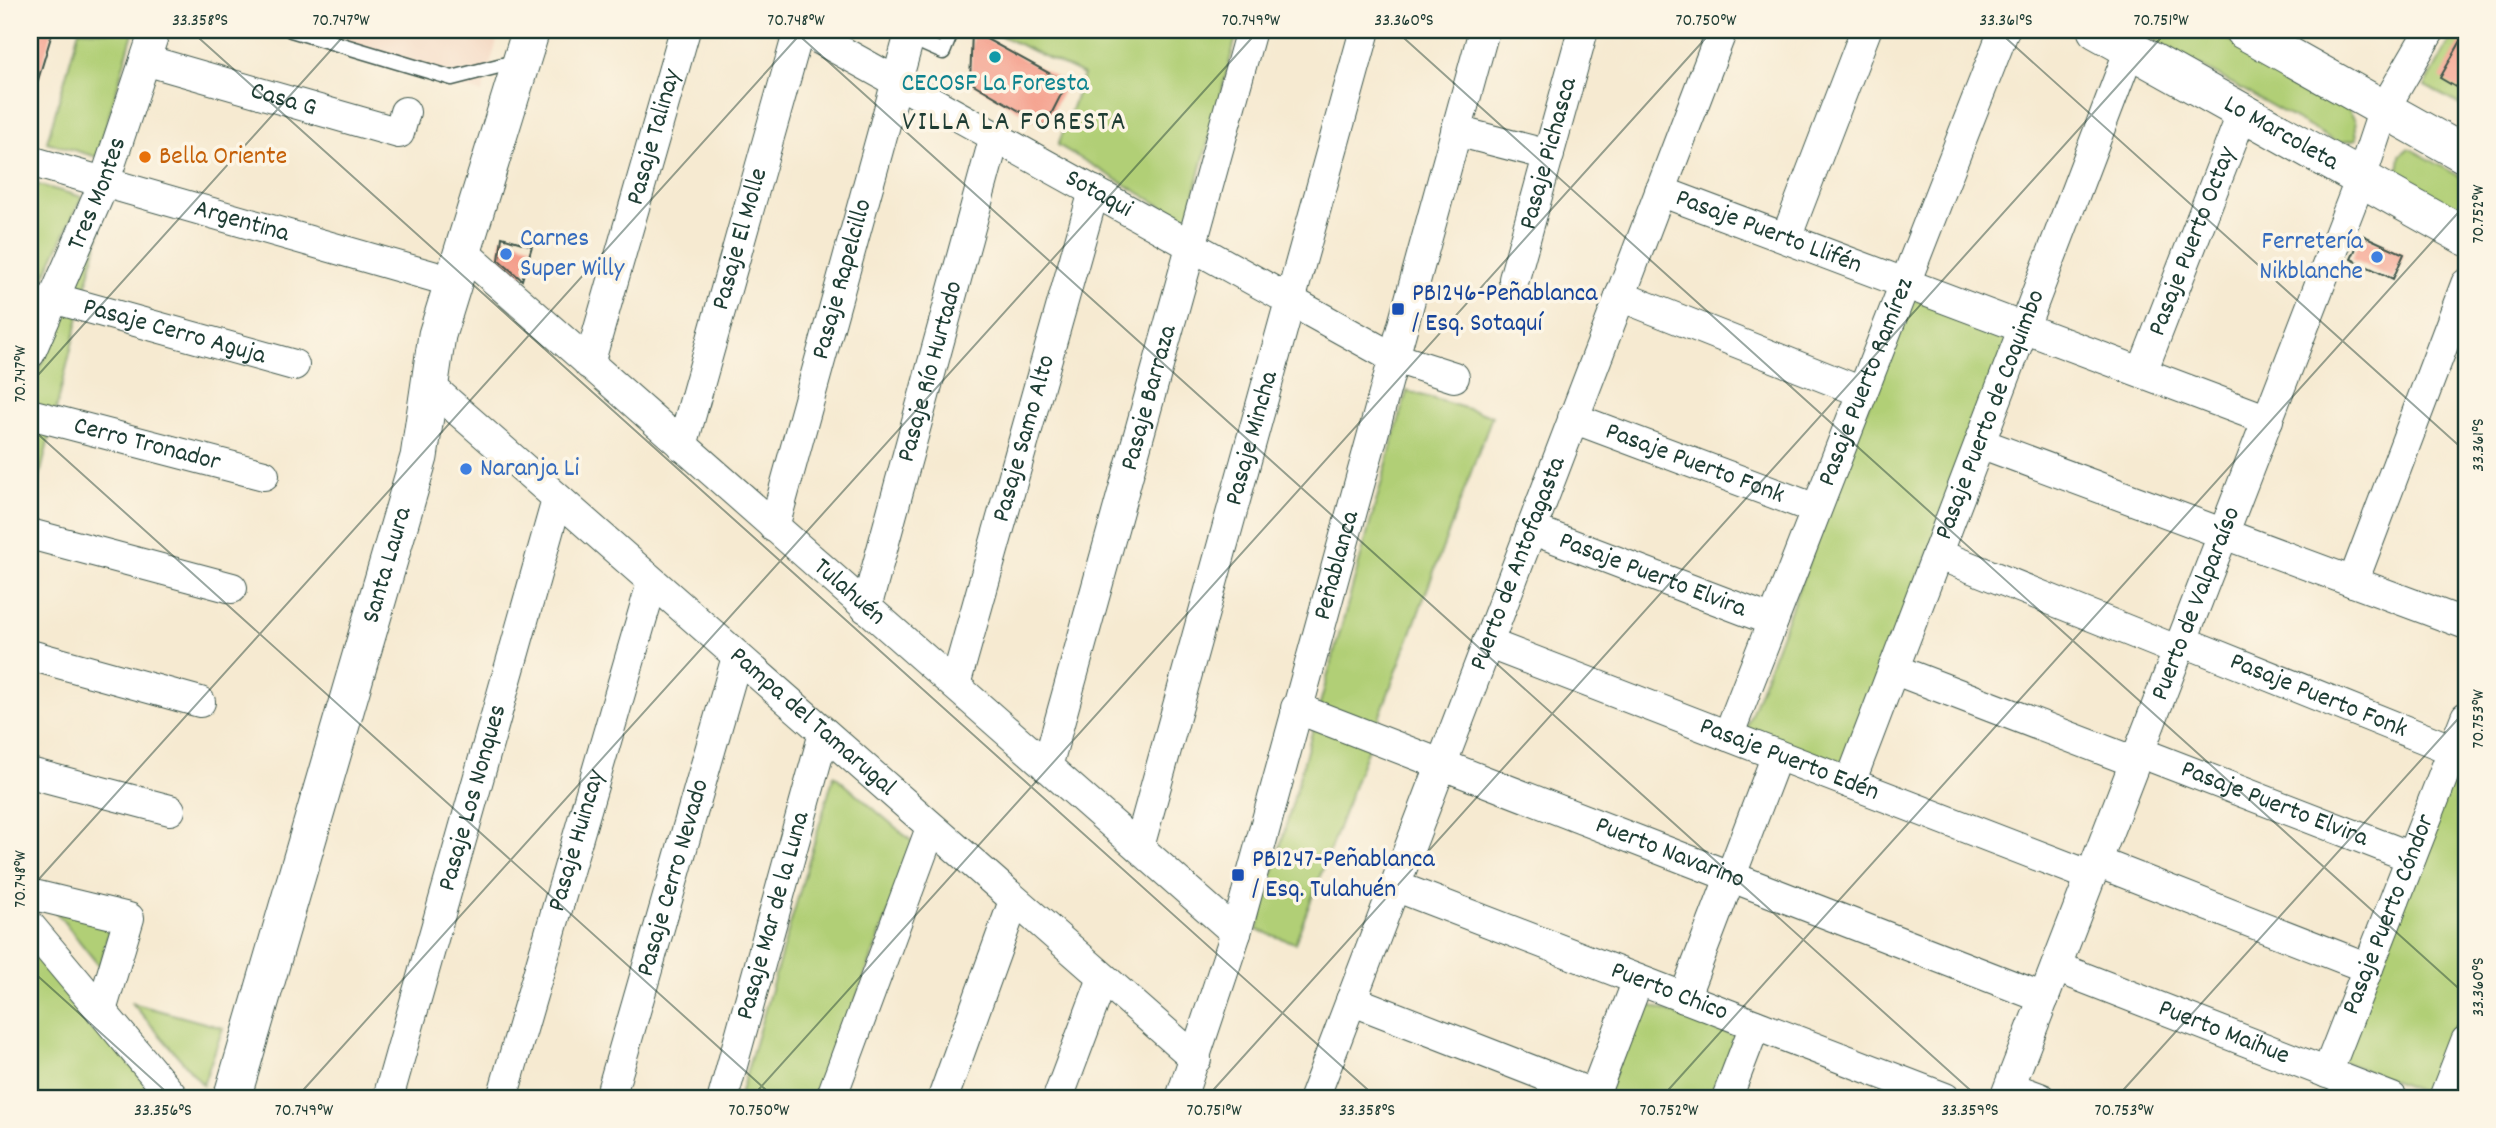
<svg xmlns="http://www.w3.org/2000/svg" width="2496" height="1128" font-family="Dekko,sans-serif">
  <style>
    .built { fill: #f3d4be }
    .green { fill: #b1cf76; stroke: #688655; stroke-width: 2 }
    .building { fill: #f49c89 }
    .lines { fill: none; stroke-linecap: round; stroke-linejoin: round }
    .service-casing { stroke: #3f574c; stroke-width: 17 }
    .minor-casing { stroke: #3f574c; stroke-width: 32 }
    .tertiary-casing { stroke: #3f574c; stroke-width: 39 }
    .service { stroke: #fff; stroke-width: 14 }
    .minor { stroke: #fff; stroke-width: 30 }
    .tertiary { stroke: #fff; stroke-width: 37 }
    .ticks { fill: none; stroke: #1f3d34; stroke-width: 2; stroke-opacity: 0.45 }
    .culture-dot { fill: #0f9aa8; stroke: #fcf5e5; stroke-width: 2.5 }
    .food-dot { fill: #e8710a; stroke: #fcf5e5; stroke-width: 2.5 }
    .shop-dot { fill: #3f7fe0; stroke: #fcf5e5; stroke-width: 2.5 }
    .transit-dot { fill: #1a4fb4; stroke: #fcf5e5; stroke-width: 2.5 }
    .labels { text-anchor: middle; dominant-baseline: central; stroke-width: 7; stroke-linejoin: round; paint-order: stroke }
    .culture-label { font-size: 26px; fill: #0d838f; stroke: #fcf5e5 }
    .street-label { font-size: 26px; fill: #1f3d34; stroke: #fcf5e5 }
    .food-label { font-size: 26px; fill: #c56008; stroke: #fcf5e5; text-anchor: start }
    .shop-label { font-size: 26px; fill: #366cbe; stroke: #fcf5e5; text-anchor: start }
    .transit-label { font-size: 26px; fill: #164399; stroke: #fcf5e5; text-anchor: start }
    .neighbourhood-label { font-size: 28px; letter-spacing: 2px; fill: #1f3d34; stroke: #fcf5e5 }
    .neatline { fill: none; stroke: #1f3d34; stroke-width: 2.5 }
    .ticks-label { font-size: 18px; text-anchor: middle; fill: #1f3d34 }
  </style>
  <rect width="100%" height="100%" fill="#fcf5e5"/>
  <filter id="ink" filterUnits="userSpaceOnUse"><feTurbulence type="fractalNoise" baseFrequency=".0143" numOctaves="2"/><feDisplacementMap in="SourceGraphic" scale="14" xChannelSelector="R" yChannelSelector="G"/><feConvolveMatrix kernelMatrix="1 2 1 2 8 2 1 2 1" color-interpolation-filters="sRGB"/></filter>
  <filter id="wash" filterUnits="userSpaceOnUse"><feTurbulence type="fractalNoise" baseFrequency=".00686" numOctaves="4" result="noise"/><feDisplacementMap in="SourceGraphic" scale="28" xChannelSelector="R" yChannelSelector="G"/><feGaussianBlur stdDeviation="1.57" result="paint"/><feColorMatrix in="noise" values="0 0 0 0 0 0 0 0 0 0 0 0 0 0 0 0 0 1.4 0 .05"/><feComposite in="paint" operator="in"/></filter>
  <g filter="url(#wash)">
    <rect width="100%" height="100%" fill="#f6ead1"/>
    <path class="built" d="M 264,30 L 500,30 L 482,93 Z"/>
    <path class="green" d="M 79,30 L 133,33 L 97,157 L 47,142 Z
      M 989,30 L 1238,30 L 1187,221 L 1058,145 L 1084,75 Z
      M 2137,30 L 2212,30 L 2345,104 L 2355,120 L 2357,139 L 2338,143 Z
      M 2456,30 L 2466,30 L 2466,108 L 2425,86 Z
      M 2409,148 L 2466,180 L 2466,217 L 2411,187 L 2398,173 L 2400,155 Z
      M 35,184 L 82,197 L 30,307 L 30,202 Z
      M 101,227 L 30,516 L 30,390 Z
      M 1909,297 L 2011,336 L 1846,772 L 1744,733 Z
      M 1407,391 L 1492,416 L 1295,943 L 1257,930 Z
      M 2466,735 L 2466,1016 L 2435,1097 L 2341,1061 Z
      M 834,775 L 914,843 L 820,1098 L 739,1098 Z
      M 51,906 L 111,924 L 100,967 Z
      M 30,947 L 159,1098 L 30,1098 Z
      M 1641,1002 L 1740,1037 L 1716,1098 L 1604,1098 Z
      M 132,1003 L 223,1028 L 203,1085 Z"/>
    <g id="blocks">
      <path class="building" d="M 30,30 L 53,30 L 35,90 L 30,90 Z
        M 972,31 L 1067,83 L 1045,126 L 970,82 Z
        M 2466,32 L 2466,93 L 2440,78 Z
        M 2362,235 L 2404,254 L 2393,279 L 2351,259 Z
        M 502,237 L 532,246 L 522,280 L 499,260 Z"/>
    </g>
  </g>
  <g filter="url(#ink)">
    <use href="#blocks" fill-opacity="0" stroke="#3f574c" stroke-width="2"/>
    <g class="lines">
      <g class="service-casing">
        <path id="service" d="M 291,30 L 452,78 L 518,61
          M 909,37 L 943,52 L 952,30"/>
      </g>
      <g class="minor-casing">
        <g id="minor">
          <path id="s1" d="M 803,30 L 1392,357 L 1454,377"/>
          <path id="s2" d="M 145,60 L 399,133 L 405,112"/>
          <path d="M 1456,131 L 1549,155"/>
          <path id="s3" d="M 30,161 L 453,282"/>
          <path id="s4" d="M 1660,191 L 2268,420"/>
          <path d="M 1786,238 L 1866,30"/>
          <path id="s5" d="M 462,251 L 1236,933"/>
          <path id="s6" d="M 1514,279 L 1583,30"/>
          <path d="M 1620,296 L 1862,392"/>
          <path id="s7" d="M 53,298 L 294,365"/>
          <path id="s8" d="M 30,353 L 104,183 L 155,30"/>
          <path id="s9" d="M 589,364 L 685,30"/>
          <path id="s10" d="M 2142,372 L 2243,112"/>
          <path id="s11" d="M 430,386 L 1196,1059"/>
          <path id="s12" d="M 30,414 L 264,475"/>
          <path id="s13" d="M 1573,418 L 1816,509"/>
          <path d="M 1980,443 L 2466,624"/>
          <path id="s14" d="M 682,446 L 799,30"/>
          <path id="s15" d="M 774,527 L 911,30"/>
          <path id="s16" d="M 1531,529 L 1773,621"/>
          <path d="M 30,534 L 232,588"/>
          <path d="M 1937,554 L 2179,651"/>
          <path d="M 2353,582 L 2466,284"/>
          <path id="s17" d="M 866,608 L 995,136"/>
          <path id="s18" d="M 2182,641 L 2453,750"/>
          <path id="s19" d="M 1487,643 L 2091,876"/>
          <path d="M 30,655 L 200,702"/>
          <path d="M 1893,669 L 2135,762"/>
          <path id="s20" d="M 955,685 L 1094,191"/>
          <path id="s21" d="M 1296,708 L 2044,998"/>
          <path id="s22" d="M 1728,736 L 2004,30"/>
          <path id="s23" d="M 2139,752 L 2411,857"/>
          <path id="s24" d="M 1047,767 L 1251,30"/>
          <path d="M 30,773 L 170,810"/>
          <path id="s25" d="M 1850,783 L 2130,49"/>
          <path id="s26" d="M 1139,847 L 1365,30"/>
          <path d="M 2097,862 L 2368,968"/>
          <path id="s27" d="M 1395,886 L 1945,1098"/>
          <path d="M 30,894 L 129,918 L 101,1011"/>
          <path d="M 30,926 L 174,1098"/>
          <path id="s28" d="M 2056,967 L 2392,1098"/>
          <path d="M 1684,998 L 1777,755"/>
          <path d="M 1351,1000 L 1595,1095"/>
          <path id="s29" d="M 2327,1073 L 2466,717"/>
          <path d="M 2010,1087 L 2040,1098"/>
          <path id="s30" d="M 388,1098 L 557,500"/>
          <path id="s31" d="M 502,1098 L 652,583"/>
          <path id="s32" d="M 610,1098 L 737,657"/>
          <path id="s33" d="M 723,1098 L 824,733"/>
          <path d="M 831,1098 L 931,828"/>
          <path d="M 943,1098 L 1014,901"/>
          <path d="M 1058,1098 L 1103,978"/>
          <path id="s34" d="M 1181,1098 L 1236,933 L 1484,30"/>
          <path id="s35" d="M 1314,1098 L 1722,30"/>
          <path d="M 1593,1098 L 1638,980"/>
          <path d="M 1727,1098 L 1755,1025"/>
          <path id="s36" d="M 2005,1098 L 2361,178 L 2384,109 L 2430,30"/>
          <path d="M 2444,1098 L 2466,1041"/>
        </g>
      </g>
      <g class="tertiary-casing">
        <g id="tertiary">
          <path id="s37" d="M 2096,30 L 2466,237"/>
          <path d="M 2243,30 L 2466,155"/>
          <path id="s38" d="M 232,1098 L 419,457 L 437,335 L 531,30"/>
        </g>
      </g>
      <use href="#service" class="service"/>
      <use href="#minor" class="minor"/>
      <use href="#tertiary" class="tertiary"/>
    </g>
  </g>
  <path class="ticks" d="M 190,30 L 1377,1098M 793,30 L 1979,1098M 1395,30 L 2466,995M 1997,30 L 2466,452M 30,384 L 349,30M 30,427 L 775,1098M 30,889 L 804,30M 30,969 L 173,1098M 296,1098 L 1259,30M 751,1098 L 1713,30M 1206,1098 L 2168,30M 1661,1098 L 2466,204M 2116,1098 L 2466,710"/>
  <circle class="culture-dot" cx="995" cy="57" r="7"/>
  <circle class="food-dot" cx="145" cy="157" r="7"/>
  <g class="shop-dot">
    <circle cx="506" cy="254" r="7"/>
    <circle cx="2377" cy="257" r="7"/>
    <circle cx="466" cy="469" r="7"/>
  </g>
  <g class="transit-dot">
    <rect x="1391" y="302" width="14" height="14" rx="3.5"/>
    <rect x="1231" y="868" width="14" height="14" rx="3.5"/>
  </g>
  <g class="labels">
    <g class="culture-label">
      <text x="995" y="84">CECOSF La Foresta</text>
    </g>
    <g class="street-label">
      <text stroke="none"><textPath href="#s2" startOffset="144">Casa G</textPath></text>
      <text stroke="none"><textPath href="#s37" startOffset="212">Lo Marcoleta</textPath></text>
      <text stroke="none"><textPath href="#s9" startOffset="236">Pasaje Talinay</textPath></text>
      <text stroke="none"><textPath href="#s6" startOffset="130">Pasaje Pichasca</textPath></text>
      <text stroke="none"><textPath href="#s8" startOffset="173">Tres Montes</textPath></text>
      <text stroke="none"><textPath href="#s1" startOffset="338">Sotaqui</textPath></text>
      <text stroke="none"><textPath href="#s3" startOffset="220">Argentina</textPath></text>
      <text stroke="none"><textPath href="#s4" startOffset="116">Pasaje Puerto Llifén</textPath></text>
      <text stroke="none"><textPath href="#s14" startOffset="215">Pasaje El Molle</textPath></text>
      <text stroke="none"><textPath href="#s10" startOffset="140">Pasaje Puerto Octay</textPath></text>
      <text stroke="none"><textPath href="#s15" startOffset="257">Pasaje Rapelcillo</textPath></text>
      <text stroke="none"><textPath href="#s7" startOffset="126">Pasaje Cerro Aguja</textPath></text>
      <text stroke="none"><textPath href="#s17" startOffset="245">Pasaje Río Hurtado</textPath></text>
      <text stroke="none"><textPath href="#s22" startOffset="380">Pasaje Puerto Ramírez</textPath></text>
      <text stroke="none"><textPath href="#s24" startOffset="383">Pasaje Barraza</textPath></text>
      <text stroke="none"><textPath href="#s25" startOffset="394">Pasaje Puerto de Coquimbo</textPath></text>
      <text stroke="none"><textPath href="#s20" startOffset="256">Pasaje Samo Alto</textPath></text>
      <text stroke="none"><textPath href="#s26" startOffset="424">Pasaje Mincha</textPath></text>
      <text stroke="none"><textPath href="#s12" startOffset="121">Cerro Tronador</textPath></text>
      <text stroke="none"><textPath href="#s13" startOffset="130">Pasaje Puerto Fonk</textPath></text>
      <text stroke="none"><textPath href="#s35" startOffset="572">Puerto de Antofagasta</textPath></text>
      <text stroke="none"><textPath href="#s38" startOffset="555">Santa Laura</textPath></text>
      <text stroke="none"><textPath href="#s34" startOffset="555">Peñablanca</textPath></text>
      <text stroke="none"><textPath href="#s16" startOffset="130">Pasaje Puerto Elvira</textPath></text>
      <text stroke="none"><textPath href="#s5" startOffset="516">Tulahuén</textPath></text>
      <text stroke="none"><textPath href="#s36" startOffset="530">Puerto de Valparaíso</textPath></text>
      <text stroke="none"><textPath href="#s18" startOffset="147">Pasaje Puerto Fonk</textPath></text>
      <text stroke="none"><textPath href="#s11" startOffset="509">Pampa del Tamarugal</textPath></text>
      <text stroke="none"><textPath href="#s19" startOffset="324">Pasaje Puerto Edén</textPath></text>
      <text stroke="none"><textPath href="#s30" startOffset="312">Pasaje Los Nonques</textPath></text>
      <text stroke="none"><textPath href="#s23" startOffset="145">Pasaje Puerto Elvira</textPath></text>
      <text stroke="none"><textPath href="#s31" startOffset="268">Pasaje Huincay</textPath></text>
      <text stroke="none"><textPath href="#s21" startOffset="401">Puerto Navarino</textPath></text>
      <text stroke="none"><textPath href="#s32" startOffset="229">Pasaje Cerro Nevado</textPath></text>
      <text stroke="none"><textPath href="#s29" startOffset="170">Pasaje Puerto Cóndor</textPath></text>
      <text stroke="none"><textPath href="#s33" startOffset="189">Pasaje Mar de la Luna</textPath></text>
      <text stroke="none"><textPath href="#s27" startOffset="294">Puerto Chico</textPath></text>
      <text stroke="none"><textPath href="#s28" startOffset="180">Puerto Maihue</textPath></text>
    </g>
    <g class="food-label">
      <text x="159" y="157">Bella Oriente</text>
    </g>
    <g class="shop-label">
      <text x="520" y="239">Carnes<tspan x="520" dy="30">Super Willy</tspan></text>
      <text x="2363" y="242" text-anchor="end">Ferretería<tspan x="2363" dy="30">Nikblanche</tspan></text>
      <text x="480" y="469">Naranja Li</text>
    </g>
    <g class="transit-label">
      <text x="1412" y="294">PB1246-Peñablanca<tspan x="1412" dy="30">/ Esq. Sotaquí</tspan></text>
      <text x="1252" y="860">PB1247-Peñablanca<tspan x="1252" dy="30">/ Esq. Tulahuén</tspan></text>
    </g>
    <g class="neighbourhood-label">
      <text x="1015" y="124">VILLA LA FORESTA</text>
    </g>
  </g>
  <rect width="2496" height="1128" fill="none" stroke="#fcf5e5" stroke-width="77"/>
  <rect x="38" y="38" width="2420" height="1052" class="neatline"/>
  <g class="ticks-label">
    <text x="200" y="25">33.358°S</text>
    <text x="341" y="25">70.747°W</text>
    <text x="796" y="25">70.748°W</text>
    <text x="1251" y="25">70.749°W</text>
    <text x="1404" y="25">33.360°S</text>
    <text x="1706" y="25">70.750°W</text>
    <text x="2006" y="25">33.361°S</text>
    <text x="2161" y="25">70.751°W</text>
    <text transform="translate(2477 214) rotate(-90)" y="6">70.752°W</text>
    <text transform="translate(19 374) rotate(-90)" y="6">70.747°W</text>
    <text transform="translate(2477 445) rotate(-90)" y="6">33.361°S</text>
    <text transform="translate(2477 719) rotate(-90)" y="6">70.753°W</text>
    <text transform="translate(19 879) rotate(-90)" y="6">70.748°W</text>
    <text transform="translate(2477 987) rotate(-90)" y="6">33.360°S</text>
    <text x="163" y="1115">33.356°S</text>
    <text x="304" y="1115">70.749°W</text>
    <text x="759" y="1115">70.750°W</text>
    <text x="1214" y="1115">70.751°W</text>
    <text x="1367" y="1115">33.358°S</text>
    <text x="1669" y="1115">70.752°W</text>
    <text x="1970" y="1115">33.359°S</text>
    <text x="2124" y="1115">70.753°W</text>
  </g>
</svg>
